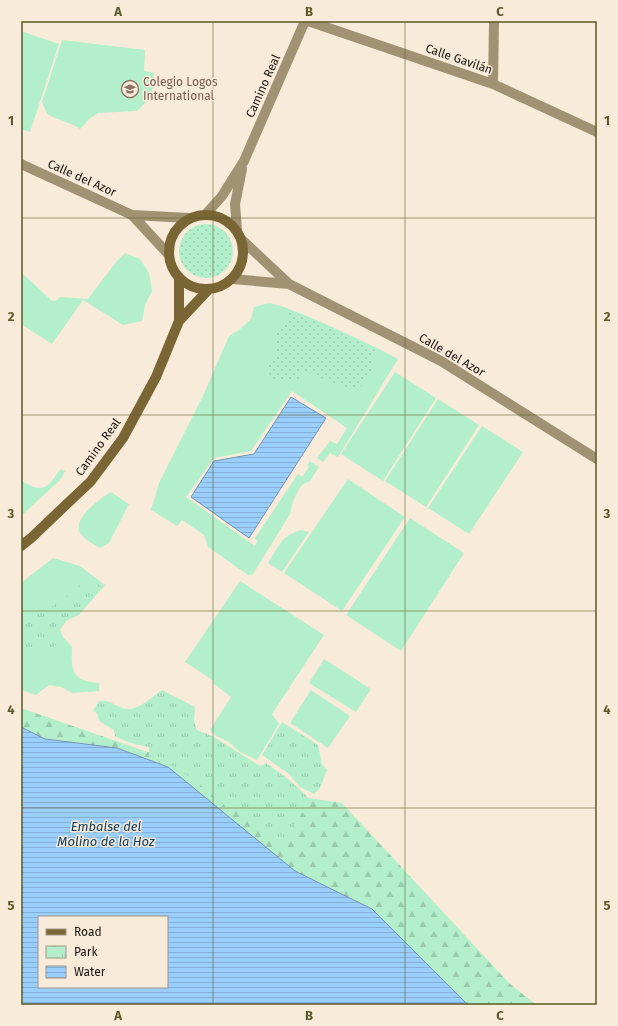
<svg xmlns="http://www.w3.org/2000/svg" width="618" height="1026" font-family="'Fira Sans',sans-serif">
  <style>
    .grass { fill: #b3efcb }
    .forest { fill: url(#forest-firs); fill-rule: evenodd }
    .park { fill: url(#park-tufts) }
    .garden { fill: url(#garden-dots) }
    .water { fill: url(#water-rules); stroke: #7396b5; fill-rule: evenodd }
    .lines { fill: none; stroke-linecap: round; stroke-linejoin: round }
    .street { stroke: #a09272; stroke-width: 10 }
    .secondary { stroke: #7a6635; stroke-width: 10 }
    .grid { fill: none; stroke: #595a27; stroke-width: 1; stroke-opacity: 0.55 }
    .labels { text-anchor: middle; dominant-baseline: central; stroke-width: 3; stroke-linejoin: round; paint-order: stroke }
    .street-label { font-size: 12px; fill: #18140e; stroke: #f9ebda }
    .education-label { font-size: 12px; fill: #785e54; stroke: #f9ebda; text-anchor: start }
    .water-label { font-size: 13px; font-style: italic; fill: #0a3d62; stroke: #f9ebda }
    .neatline { fill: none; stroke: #595a27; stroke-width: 1.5 }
    .grid-label { font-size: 13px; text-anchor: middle; font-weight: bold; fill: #595a27 }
  </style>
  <defs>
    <pattern id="forest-firs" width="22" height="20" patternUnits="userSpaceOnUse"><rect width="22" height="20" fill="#b3efcb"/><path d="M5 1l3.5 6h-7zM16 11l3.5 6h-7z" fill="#99ccad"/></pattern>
    <pattern id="park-tufts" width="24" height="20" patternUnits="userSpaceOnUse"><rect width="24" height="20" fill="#b3efcb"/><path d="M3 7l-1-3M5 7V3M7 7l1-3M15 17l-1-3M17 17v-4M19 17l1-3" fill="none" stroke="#99ccad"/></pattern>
    <pattern id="garden-dots" width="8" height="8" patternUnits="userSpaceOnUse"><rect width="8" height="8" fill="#b3efcb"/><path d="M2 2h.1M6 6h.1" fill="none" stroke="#99ccad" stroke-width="1.8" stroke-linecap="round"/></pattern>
    <pattern id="water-rules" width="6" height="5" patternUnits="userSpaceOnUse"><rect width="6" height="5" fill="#9acefc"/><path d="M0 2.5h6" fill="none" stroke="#84b0d7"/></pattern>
  </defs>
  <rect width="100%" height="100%" fill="#f9ebda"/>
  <path class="grass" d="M 21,31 L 59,44 L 30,132 L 21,129 Z
    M 62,40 L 145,50 L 144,71 L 154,73 C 153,94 153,96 137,111 L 98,113 L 89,119 L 80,129 C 70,122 58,120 47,114 L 42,102 Z
    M 125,253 L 140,259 L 149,273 L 152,291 L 145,305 L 142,321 L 123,325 L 83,300 L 52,344 L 21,324 L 21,274 L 22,273 L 51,300 L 55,301 L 61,297 L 88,299 L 116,262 Z
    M 269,303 C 291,308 311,318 332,327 C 354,337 376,347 398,359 L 338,457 L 330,453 L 323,462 L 317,458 L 330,441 L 337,444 L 347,428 L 292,391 L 251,451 L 214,458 L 186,497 L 255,546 L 257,541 L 255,538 L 298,474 L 302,477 L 309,467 L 307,465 L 310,461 L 319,467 L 310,481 L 302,485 L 297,493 L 293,501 L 290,514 L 253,574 L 248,575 L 208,547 L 204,535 L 182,520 L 177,526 L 151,510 L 159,483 L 203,396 L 229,336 L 239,330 L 251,319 L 254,307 Z
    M 395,372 L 436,398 L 383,481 L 341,454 Z
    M 438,399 L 479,425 L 426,507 L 385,481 Z
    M 482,426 L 523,452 L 469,534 L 428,508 Z
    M 61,469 L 65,471 L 61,479 L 21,516 L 21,480 C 29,485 39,492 48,485 C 53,481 56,474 61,469 Z
    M 348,479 L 405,517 L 342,611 L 284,573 Z
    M 111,492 L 129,504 L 109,543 L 100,548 C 94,544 81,538 79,531 C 75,516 100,499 111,492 Z
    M 410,518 L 464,553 L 401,651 L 346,615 Z
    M 301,530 L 309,532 L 282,572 L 268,563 C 279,547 280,536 301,530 Z
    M 53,558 L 80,566 L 105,585 L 79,615 L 66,621 L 60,630 L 63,637 L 72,647 C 71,671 72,681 99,683 L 99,691 L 72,693 L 61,687 L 49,685 L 36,695 L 21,690 L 21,583 Z
    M 240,581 L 324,635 L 272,714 L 279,724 L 257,760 L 240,752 L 229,742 L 216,736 L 210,730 L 231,697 L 213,683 L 214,681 L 185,662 Z
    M 324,659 L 371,689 L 356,712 L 309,683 Z
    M 311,690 L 350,716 L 328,748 L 290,723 Z"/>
  <path class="forest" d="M 21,708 L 257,790 L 342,803 L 509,983 L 536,1005 L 21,1005 ZM 39,917 L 167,917 L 167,987 L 39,987 Z"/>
  <path class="park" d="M 85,579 L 93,581 L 101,586 L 81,607 L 60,625 L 57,644 C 43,655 37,655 23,645 L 21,647 L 21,613 L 38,609 L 48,609 L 76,590 Z
    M 162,690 L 195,707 L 194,721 L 197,730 L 214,737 L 260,766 L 266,763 L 287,778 L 307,796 L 308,804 L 285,840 L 277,838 L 268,829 L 257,825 L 241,812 L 228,809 L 197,782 L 184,773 L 168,763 L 149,757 L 149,747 C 136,745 126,742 115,736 L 114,730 L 99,721 L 97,713 L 93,711 L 99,701 C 111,700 112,705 123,708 C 137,713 151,697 162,690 Z
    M 282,722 L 318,745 L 322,764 L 327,770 L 320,788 L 314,794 L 300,787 L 289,774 L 262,755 Z"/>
  <path class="garden" d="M179 251a27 27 0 1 1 54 0a27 27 0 1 1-54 0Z
    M 289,312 L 303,316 L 376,350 L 372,361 L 372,369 L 361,387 L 356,392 L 314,375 L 303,372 L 298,379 L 275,380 L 269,373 L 269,365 L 273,362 L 277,344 L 277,333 L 286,321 Z"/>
  <path class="water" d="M 291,397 L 326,418 L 249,538 L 191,497 L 214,461 L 254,454 Z
    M 21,727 L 45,739 L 117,748 L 168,767 L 295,871 L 372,909 L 468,1005 L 21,1005 ZM 39,917 L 167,917 L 167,987 L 39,987 Z"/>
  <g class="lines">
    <path class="street" d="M 308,21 L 493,84 L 597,132
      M 493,84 L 494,21
      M 21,164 L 132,215 L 190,218
      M 206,214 L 222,196 L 244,161 L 305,21
      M 132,215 L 169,255
      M 237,231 L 235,204 L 242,169
      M 241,239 L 289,284 L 441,361 L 597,459
      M 232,279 L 289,284"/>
    <path class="secondary" d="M169 252a37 37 0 1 1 74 0a37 37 0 1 1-74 0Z
      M 179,277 L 179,321
      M 21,546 L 31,538 L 91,481 L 123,438 L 156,377 L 179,321 L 209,289"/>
  </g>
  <path class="grid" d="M 213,21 L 213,1005M 405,21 L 405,1005M 21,218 L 597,218M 21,415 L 597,415M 21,611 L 597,611M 21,808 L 597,808"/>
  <defs>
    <g id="school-ring" transform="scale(0.9)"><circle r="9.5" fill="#f9ebda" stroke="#8d6e63" stroke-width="1.5"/><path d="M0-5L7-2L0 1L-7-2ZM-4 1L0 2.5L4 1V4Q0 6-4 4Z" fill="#8d6e63"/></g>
  </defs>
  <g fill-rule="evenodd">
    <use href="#school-ring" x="130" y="89"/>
  </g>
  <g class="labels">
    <g class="street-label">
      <text transform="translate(459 59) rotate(19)">Calle Gavilán</text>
      <text transform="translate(263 86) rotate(-66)">Camino Real</text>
      <text transform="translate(82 178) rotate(24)">Calle del Azor</text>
      <text transform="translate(452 355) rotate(30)">Calle del Azor</text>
      <text transform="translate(98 447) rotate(-54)">Camino Real</text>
    </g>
    <g class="education-label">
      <text x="143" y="82">Colegio Logos<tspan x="143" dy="14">International</tspan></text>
    </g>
    <g class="water-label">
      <text x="106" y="826">Embalse del<tspan x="106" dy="15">Molino de la Hoz</tspan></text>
    </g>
  </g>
  <rect width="618" height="1026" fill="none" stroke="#f9ebda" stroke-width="44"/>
  <rect x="38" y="916" width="130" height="72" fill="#f9ebda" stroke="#9f9588"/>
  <rect x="46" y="929" width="20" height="6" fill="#7a6635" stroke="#9f9588"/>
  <text x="74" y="936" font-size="12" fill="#18140e">Road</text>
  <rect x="46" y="946" width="20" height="12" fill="url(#park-tufts)" stroke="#9f9588"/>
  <text x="74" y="956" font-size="12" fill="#18140e">Park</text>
  <rect x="46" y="966" width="20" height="12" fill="url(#water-rules)" stroke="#9f9588"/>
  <text x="74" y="976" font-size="12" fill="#18140e">Water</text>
  <rect x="22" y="22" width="574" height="982" class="neatline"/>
  <g class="grid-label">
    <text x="118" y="16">A</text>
    <text x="309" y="16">B</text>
    <text x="500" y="16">C</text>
    <text x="11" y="125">1</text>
    <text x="607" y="125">1</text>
    <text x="11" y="321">2</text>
    <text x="607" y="321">2</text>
    <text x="11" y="518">3</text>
    <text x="607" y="518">3</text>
    <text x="11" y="714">4</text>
    <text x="607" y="714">4</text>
    <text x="11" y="910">5</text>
    <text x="607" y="910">5</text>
    <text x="118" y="1020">A</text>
    <text x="309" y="1020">B</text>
    <text x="500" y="1020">C</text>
  </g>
</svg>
